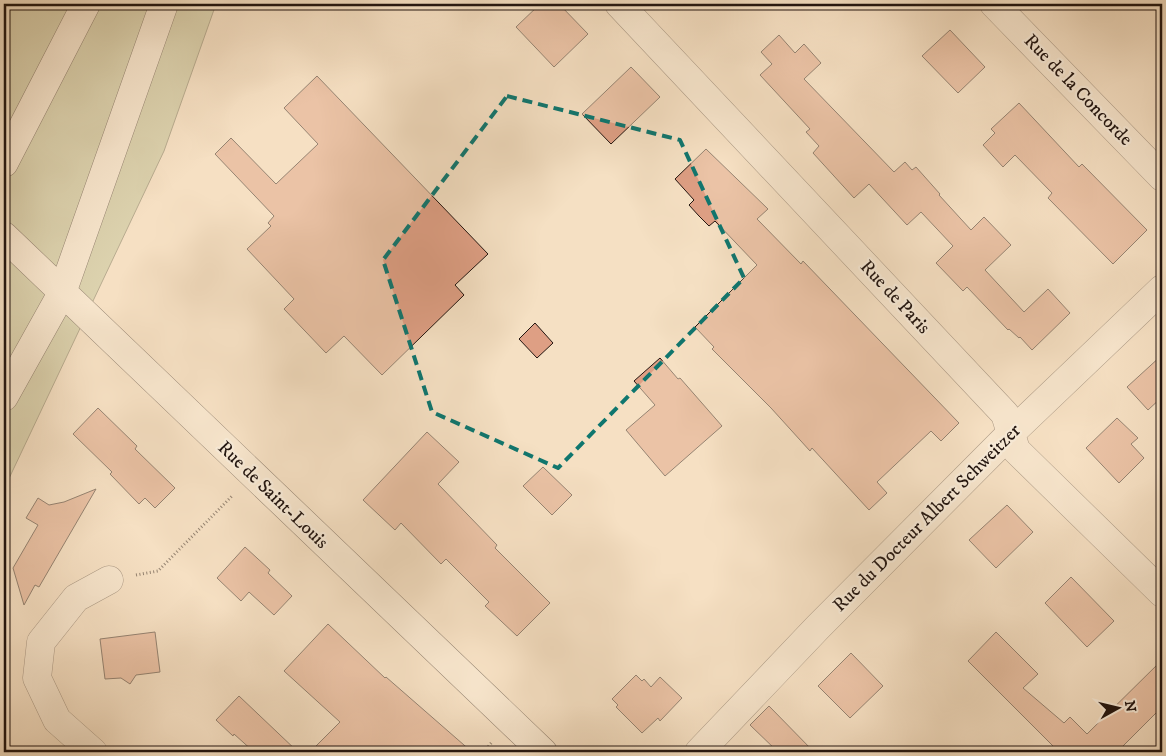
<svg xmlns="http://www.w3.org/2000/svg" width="1166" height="756" font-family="'IM FELL DW Pica',serif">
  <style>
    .green { fill: #bcc294; stroke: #6f6c52 }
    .building { fill: #de9f84; stroke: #221510 }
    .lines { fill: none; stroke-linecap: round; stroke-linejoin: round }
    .minor-casing { stroke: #57483d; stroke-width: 29 }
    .secondary-casing { stroke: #221510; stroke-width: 29 }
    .path { stroke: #221510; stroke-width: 3; stroke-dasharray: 1 2.5; stroke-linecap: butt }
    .minor { stroke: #f8ebd8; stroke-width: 28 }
    .secondary { stroke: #f8ebd8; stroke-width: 28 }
    .marked { fill: none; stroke: #0f766e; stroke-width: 4; stroke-dasharray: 10 6; stroke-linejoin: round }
    .labels { text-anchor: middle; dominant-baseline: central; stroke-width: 4.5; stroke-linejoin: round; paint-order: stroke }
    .street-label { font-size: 19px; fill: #221510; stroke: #f8ebd8 }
  </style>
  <rect width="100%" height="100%" fill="#f5e0c3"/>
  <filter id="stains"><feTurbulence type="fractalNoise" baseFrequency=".004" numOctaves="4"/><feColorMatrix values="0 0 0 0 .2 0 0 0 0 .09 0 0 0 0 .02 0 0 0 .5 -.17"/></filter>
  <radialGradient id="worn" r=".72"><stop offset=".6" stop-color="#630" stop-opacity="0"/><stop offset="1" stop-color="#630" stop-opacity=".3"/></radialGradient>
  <path class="green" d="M 4,4 L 216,4 L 164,151 L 4,489 Z"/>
  <path class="building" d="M 540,4 L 559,4 L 588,34 L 554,67 L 516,27 Z
    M 950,30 L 985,67 L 958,93 L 922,56 Z
    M 779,35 L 795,53 L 804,44 L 821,63 L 804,79 L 894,172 L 905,162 L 912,170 L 916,167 L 940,194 L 939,195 L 971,230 L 984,217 L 1011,245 L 985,270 L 1024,312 L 1048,289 L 1070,313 L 1032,350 L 1020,337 L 1019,338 L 1009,329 L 1008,330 L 967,287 L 963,291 L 936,263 L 953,246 L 921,212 L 907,225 L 869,184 L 854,198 L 813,153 L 819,146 L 806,132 L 810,129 L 760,75 L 772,64 L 761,52 Z
    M 631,67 L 660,97 L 611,144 L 582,114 Z
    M 317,76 L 488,254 L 455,285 L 464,295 L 382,375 L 344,336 L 326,353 L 284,309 L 294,299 L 247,249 L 271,226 L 268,223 L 274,216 L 215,154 L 231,138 L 276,184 L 318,144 L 284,108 Z
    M 1019,103 L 1079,167 L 1082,164 L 1147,230 L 1113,264 L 1048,198 L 1052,193 L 1015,155 L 1003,167 L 983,145 L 995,133 L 991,129 Z
    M 706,149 L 768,209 L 757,219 L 801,264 L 803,261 L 959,423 L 941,441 L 931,431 L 877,482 L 887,493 L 869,510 L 812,448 L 810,451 L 771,408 L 712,349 L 714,347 L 695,327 L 757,265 L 715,221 L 709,226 L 699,216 L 689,205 L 694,200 L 675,179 Z
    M 535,323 L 553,343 L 537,358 L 519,339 Z
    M 1162,355 L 1162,397 L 1148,410 L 1127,387 Z
    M 660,358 L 678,379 L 680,378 L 722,426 L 665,476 L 626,430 L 655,405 L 634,381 Z
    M 98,408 L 137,446 L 135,449 L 175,488 L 155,508 L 145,498 L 139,504 L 110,474 L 112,472 L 73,434 Z
    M 1117,418 L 1138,438 L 1131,444 L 1144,458 L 1119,483 L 1086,448 Z
    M 427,432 L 459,462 L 438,484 L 497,545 L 495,548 L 550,603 L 517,636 L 485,606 L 489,602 L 446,559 L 441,564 L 401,523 L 395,530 L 363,500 Z
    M 543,467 L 572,495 L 552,515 L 523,486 Z
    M 96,489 L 39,587 L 35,585 L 24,605 L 13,568 L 38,525 L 26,518 L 38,498 L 49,505 L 64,502 Z
    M 1007,505 L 1033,532 L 996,568 L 969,540 Z
    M 245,547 L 270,570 L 268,573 L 292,596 L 274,615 L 249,592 L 241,601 L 217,578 Z
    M 1071,577 L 1114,621 L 1087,647 L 1045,603 Z
    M 328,624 L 385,678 L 386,677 L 472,752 L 310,752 L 340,722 L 284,671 Z
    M 155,632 L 160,672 L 136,675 L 130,684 L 121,678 L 105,679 L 100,639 Z
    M 996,632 L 1038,674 L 1023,688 L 1064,723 L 1070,717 L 1087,734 L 1162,660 L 1162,707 L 1117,752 L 1059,752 L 968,661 Z
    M 851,653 L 883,686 L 850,718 L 818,686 Z
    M 636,675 L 642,681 L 644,679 L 651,687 L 660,677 L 682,698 L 660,721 L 658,718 L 642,733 L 616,707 L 618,705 L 612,699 Z
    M 239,696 L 298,752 L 254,752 L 234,734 L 233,736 L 216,720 Z
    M 769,706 L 814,752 L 778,752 L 750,725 Z"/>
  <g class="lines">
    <g class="minor-casing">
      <path id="minor" d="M 619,4 L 1005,414 L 1016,450 L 1162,593
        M 994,4 L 1162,177
        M 93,752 L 57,720 L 37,678 L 41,642 L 76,598 L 109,580
        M 699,752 L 818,627 L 1011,433 L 1162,289"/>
    </g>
    <g class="secondary-casing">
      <path id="secondary" d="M 4,163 L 86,4
        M 4,236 L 543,752
        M 4,397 L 62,293 L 164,4"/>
    </g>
    <path class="path" d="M 136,575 L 158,571 L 233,495
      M 484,752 L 492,742"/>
    <use href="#minor" class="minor"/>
    <use href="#secondary" class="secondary"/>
  </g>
  <path d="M0 0H1166V756H0ZM 507,96 L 680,140 L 744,278 L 558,468 L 432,412 L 383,260 Z" fill="#f5e0c3" fill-opacity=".55" fill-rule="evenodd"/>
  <path class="marked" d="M 507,96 L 680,140 L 744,278 L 558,468 L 432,412 L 383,260 Z"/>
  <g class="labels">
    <g class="street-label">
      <text transform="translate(1078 90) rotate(46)">Rue de la Concorde</text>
      <text transform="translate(895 297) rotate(47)">Rue de Paris</text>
      <text transform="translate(273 495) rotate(44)">Rue de Saint-Louis</text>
      <text transform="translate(927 518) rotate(-45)">Rue du Docteur Albert Schweitzer</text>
    </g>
  </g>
  <rect width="1166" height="756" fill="none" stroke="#f5e0c3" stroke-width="20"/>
  <rect x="5" y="5" width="1156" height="746" fill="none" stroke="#221510" stroke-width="2.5"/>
  <rect x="10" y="10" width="1146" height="736" fill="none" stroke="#221510"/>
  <g transform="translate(1118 708) rotate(82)" stroke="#f8ebd8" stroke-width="4" paint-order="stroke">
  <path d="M0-4L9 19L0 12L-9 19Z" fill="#221510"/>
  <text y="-8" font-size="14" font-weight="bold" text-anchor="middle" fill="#221510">N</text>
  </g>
  <rect width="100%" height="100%" filter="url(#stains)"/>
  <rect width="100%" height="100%" fill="url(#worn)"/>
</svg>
